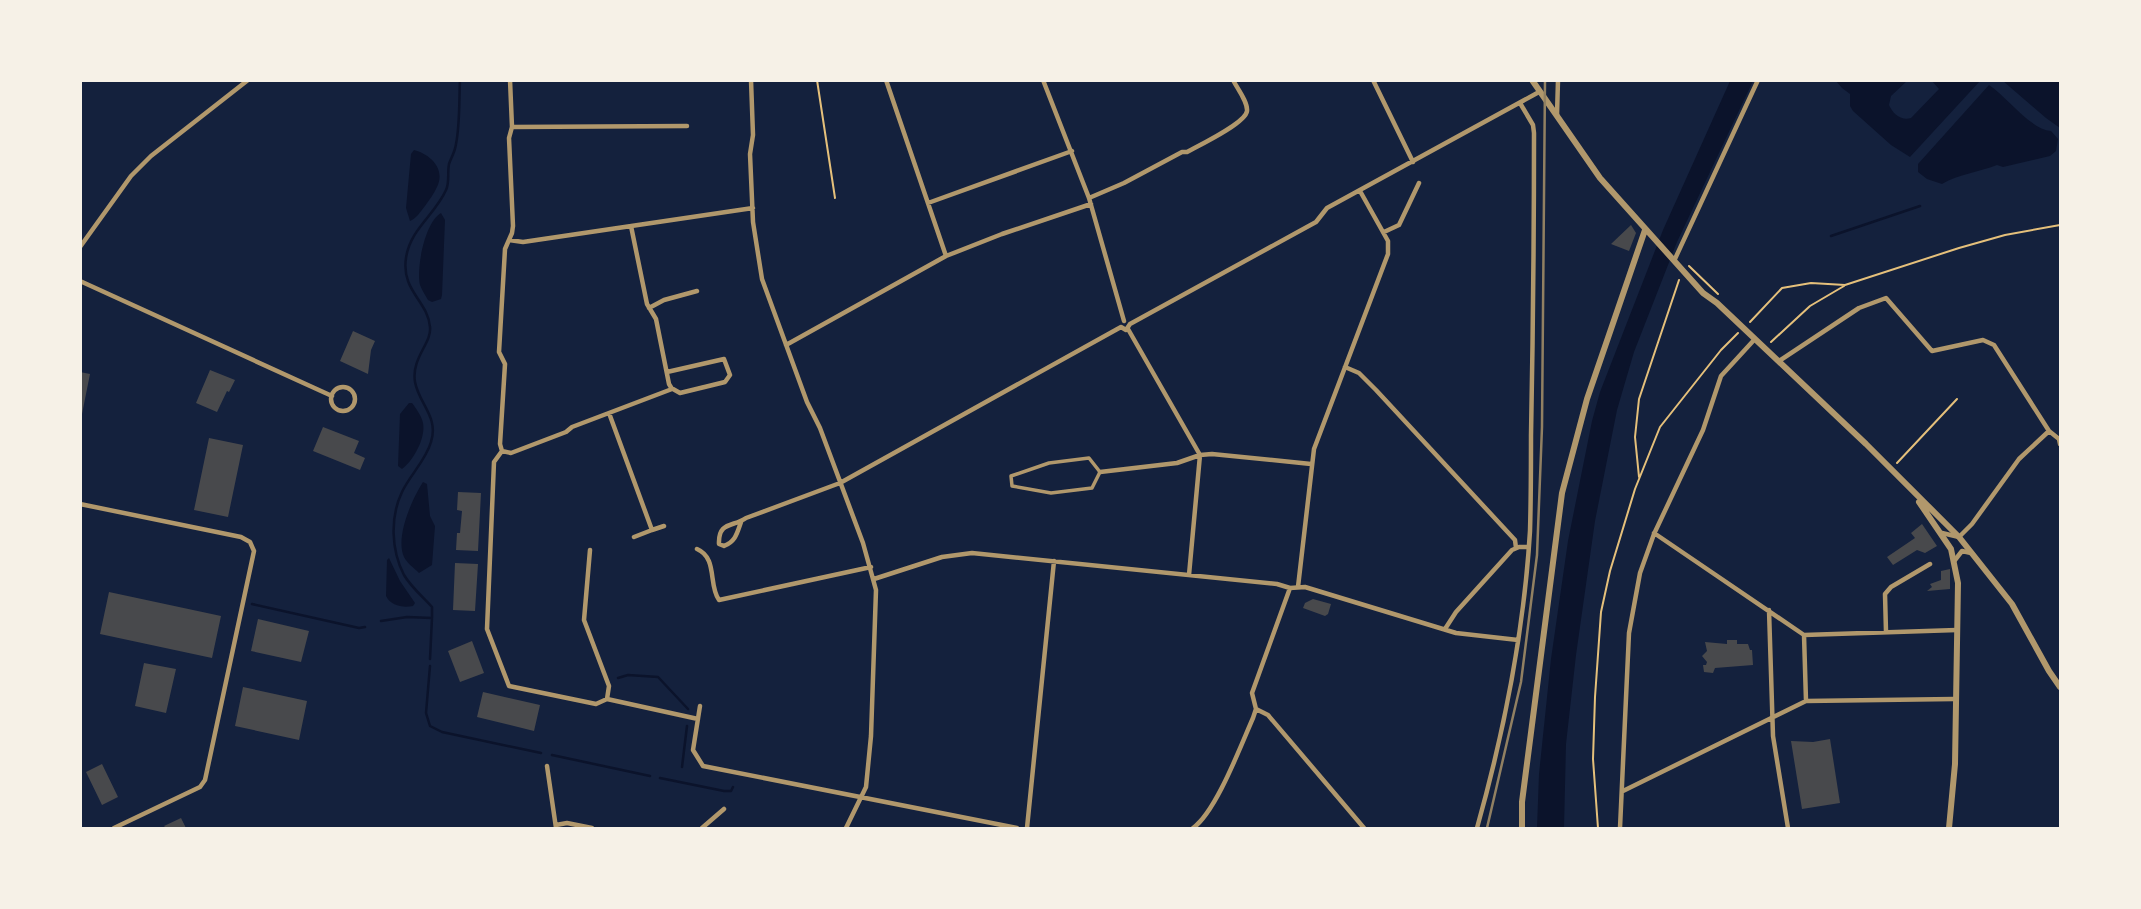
<svg xmlns="http://www.w3.org/2000/svg" width="2141" height="909" font-family="'Exo 2',sans-serif">
  <style>
    .water { fill: #0b132b }
    .lines { fill: none; stroke-linecap: round; stroke-linejoin: round }
    .stream { stroke: #0b132b; stroke-width: 2.5 }
    .building { fill: #48494c }
    .path { stroke: #e5c07b; stroke-width: 2 }
    .pedestrian { stroke: #b1986c; stroke-width: 3.5 }
    .minor { stroke: #b1986c; stroke-width: 4.5 }
    .tertiary { stroke: #b1986c; stroke-width: 6 }
    .rail { stroke: #918062; stroke-width: 2.5 }
  </style>
  <rect width="100%" height="100%" fill="#14213d"/>
  <path class="water" d="M 1730,81 L 1753,81 L 1677,242 L 1634,352 L 1617,410 L 1595,521 L 1576,655 L 1566,744 L 1564,828 L 1537,828 L 1539,774 L 1551,659 L 1568,541 L 1592,421 L 1600,392 L 1663,230 Z
    M 1836,81 L 1907,81 L 1891,96 L 1889,105 C 1893,114 1901,121 1911,118 L 1939,89 L 1932,81 L 1980,81 L 1910,157 L 1891,145 L 1853,111 L 1850,106 L 1850,94 L 1842,88 Z
    M 2003,81 L 2060,81 L 2060,128 L 2046,118 Z
    M 1989,85 C 2007,97 2030,129 2051,131 L 2058,139 L 2056,151 L 2050,156 L 2003,167 L 1997,165 C 1979,172 1959,174 1942,184 L 1927,179 L 1918,172 L 1918,164 Z
    M 414,150 C 430,154 446,169 437,187 C 434,194 429,200 425,206 C 420,212 417,218 410,221 L 406,208 L 411,154 Z
    M 441,213 L 445,220 L 442,295 L 441,299 L 432,302 L 428,300 C 425,295 422,290 420,285 C 416,268 425,222 441,213 Z
    M 409,403 L 412,403 C 416,408 422,417 423,423 C 426,438 413,461 402,469 L 398,466 L 400,414 Z
    M 423,482 L 427,484 L 430,516 L 435,526 L 432,565 L 419,573 C 414,568 407,563 404,557 C 395,537 412,499 423,482 Z
    M 389,558 L 400,581 L 415,603 L 413,606 C 403,608 391,606 386,596 L 387,560 Z"/>
  <g class="lines">
    <path class="stream" d="M 1831,236 L 1920,206
      M 252,604 L 359,628 L 365,627
      M 432,618 L 432,607 C 423,597 411,587 404,575 C 391,550 390,517 402,492 C 410,475 426,460 431,442 C 439,417 419,404 415,382 C 411,358 432,343 430,327 C 428,301 401,291 406,258 C 410,229 435,215 446,190 C 450,181 447,173 449,164 C 451,158 455,152 456,144 C 460,124 459,101 460,80
      M 381,621 L 407,617 L 432,618 L 430,659
      M 430,666 L 426,713 L 430,726 L 442,732 L 541,753
      M 618,678 L 628,675 L 658,677 L 688,709
      M 552,755 L 650,776
      M 682,767 L 687,726
      M 660,778 L 724,791 L 731,791 L 733,787"/>
  </g>
  <path class="building" d="M 1631,225 L 1636,233 L 1629,251 L 1611,244 Z
    M 353,331 L 375,341 L 371,350 L 368,374 L 340,361 Z
    M 210,370 L 235,380 L 229,392 L 227,391 L 217,412 L 196,403 Z
    M 80,372 L 90,374 L 82,414 L 80,414 Z
    M 323,427 L 359,441 L 354,453 L 365,458 L 360,470 L 313,451 Z
    M 209,438 L 243,445 L 228,517 L 194,510 Z
    M 458,492 L 481,493 L 478,551 L 456,550 L 457,533 L 460,533 L 462,511 L 457,510 Z
    M 1922,524 L 1937,546 L 1925,553 L 1917,550 L 1893,565 L 1887,557 L 1915,538 L 1911,533 Z
    M 455,563 L 478,564 L 475,611 L 453,610 Z
    M 1950,569 L 1950,589 L 1927,591 L 1932,587 L 1930,584 L 1941,580 L 1941,571 Z
    M 109,592 L 221,616 L 212,658 L 100,634 Z
    M 1313,599 L 1331,604 L 1328,614 L 1325,616 L 1303,608 L 1305,603 Z
    M 258,619 L 309,631 L 301,662 L 251,651 Z
    M 1727,640 L 1737,640 L 1737,644 L 1748,644 L 1750,650 L 1752,650 L 1753,665 L 1715,668 L 1713,673 L 1704,672 L 1703,665 L 1706,665 L 1707,662 L 1702,656 L 1707,651 L 1705,642 L 1727,644 Z
    M 472,641 L 484,673 L 460,682 L 448,651 Z
    M 144,663 L 176,669 L 166,713 L 135,706 Z
    M 243,687 L 307,701 L 299,740 L 235,726 Z
    M 483,692 L 540,705 L 534,731 L 477,717 Z
    M 1830,739 L 1840,803 L 1802,809 L 1791,741 L 1813,742 Z
    M 102,764 L 118,797 L 102,805 L 86,772 Z
    M 181,818 L 186,828 L 166,828 L 164,826 Z"/>
  <g class="lines">
    <path class="path" d="M 817,80 L 835,198
      M 1689,266 L 1718,294
      M 1750,322 L 1782,288 L 1811,283 L 1845,285 L 1959,248 L 2005,235 L 2060,225
      M 1771,342 L 1810,306 L 1844,286
      M 1897,463 L 1957,399
      M 1639,477 L 1635,437 L 1639,399 L 1679,280
      M 1598,828 L 1593,759 L 1595,697 L 1601,612 L 1610,571 L 1635,489 L 1660,427 L 1721,350 L 1738,333"/>
    <path class="pedestrian" d="M 1089,458 L 1100,472 L 1092,488 L 1051,493 L 1012,486 L 1011,476 L 1049,463 Z"/>
    <path class="minor" d="M 510,80 L 512,127 L 509,138 L 513,226 L 512,233 L 505,249 L 499,352 L 505,364 L 500,444 L 502,451 L 494,462 L 487,629 L 509,686 L 596,704 L 607,699 L 698,719
      M 751,80 L 753,135 L 750,154 L 753,222 L 762,279 L 807,402 L 820,428 L 863,543 L 876,590 L 871,736 L 866,787 L 846,828
      M 886,80 L 946,256
      M 1043,80 L 1089,198 L 1124,321
      M 1373,80 L 1413,162
      M 1557,115 L 1558,80
      M 512,127 L 687,126
      M 1089,198 L 1124,183 L 1182,152 L 1187,152 C 1198,146 1246,123 1247,111 C 1248,102 1237,88 1233,80
      M 928,203 L 1072,151
      M 1384,232 L 1399,225 L 1419,183
      M 509,240 L 523,242 L 753,208
      M 80,247 L 131,176 L 151,156 L 248,80
      M 1674,261 L 1758,80
      M 80,281 L 332,396
      M 649,308 L 664,300 L 697,291
      M 1128,329 L 1200,455 L 1189,575
      M 786,345 L 946,256 L 1002,234 L 1091,204
      M 1779,361 L 1859,308 L 1886,298 L 1932,351 L 1983,340 L 1994,345 L 2049,431 L 2059,439 L 2060,444
      M 1345,367 L 1359,373 L 1376,390 L 1515,540 L 1516,548
      M 667,372 L 724,359 L 730,375 L 725,382 L 680,393 L 673,389
      M331 399a12 12 0 1 1 24 0a12 12 0 1 1-24 0Z
      M 609,413 L 652,530 L 634,537
      M 502,451 L 511,453 L 566,432 L 572,427 L 672,389 L 669,384 L 656,319 L 647,304 L 631,226
      M 1100,472 L 1177,463 L 1200,455 L 1212,454 L 1311,464
      M 80,504 L 241,537 L 250,542 L 254,551 L 205,780 L 200,787 L 114,828
      M 741,522 C 737,533 736,541 724,546 L 719,544 C 718,521 734,527 746,518 L 840,483 L 1121,327 L 1126,330 L 1130,324 L 1316,222 L 1327,208 L 1539,92
      M 652,530 L 664,526
      M 1654,533 L 1804,635 L 1806,701
      M 1942,533 L 1959,537 L 1972,524 L 2019,459 L 2049,431
      M 697,549 C 718,558 708,585 719,600 L 871,567
      M 590,550 L 584,620 L 609,686 L 607,699
      M 1955,560 L 1962,551 L 1971,553
      M 874,579 L 942,557 L 972,553 L 1277,584 L 1290,588 L 1305,587 L 1456,633 L 1518,640
      M 1298,587 L 1314,449 L 1388,254 L 1388,241 L 1360,191
      M 1769,610 L 1773,736 L 1788,828
      M 1445,629 L 1456,612 L 1512,550 L 1519,547 L 1528,547
      M 1886,632 L 1885,594 L 1891,587 L 1930,564
      M 1804,635 L 1957,630
      M 700,706 L 693,750 L 703,766 L 1017,828
      M 1256,709 L 1268,715 L 1364,828
      M 547,766 L 556,828
      M 1623,791 L 1806,701 L 1954,699
      M 556,825 L 567,823 L 592,828
      M 702,828 L 724,809
      M 1027,828 L 1054,561
      M 1193,828 C 1216,812 1241,745 1253,718 L 1256,709 L 1252,693 L 1290,588
      M 1477,828 C 1504,732 1524,631 1530,531 C 1531,499 1531,467 1531,436 C 1533,335 1534,234 1534,133 L 1533,125 L 1520,103
      M 1620,828 L 1629,633 L 1640,573 L 1654,534 L 1703,430 L 1721,376 L 1754,340"/>
    <path class="tertiary" d="M 1532,80 L 1600,178 L 1703,293 L 1717,303 L 1866,444 L 1959,537 L 2012,604 L 2049,671 L 2060,687
      M 1919,502 L 1951,549 L 1958,583 L 1955,764 L 1949,828
      M 1522,828 L 1522,802 L 1562,493 L 1587,399 L 1645,230"/>
    <path class="rail" d="M 1487,828 L 1521,682 L 1537,555 L 1542,427 L 1545,80"/>
  </g>
  <rect width="2141" height="909" fill="none" stroke="#f6f1e7" stroke-width="164"/>
</svg>
